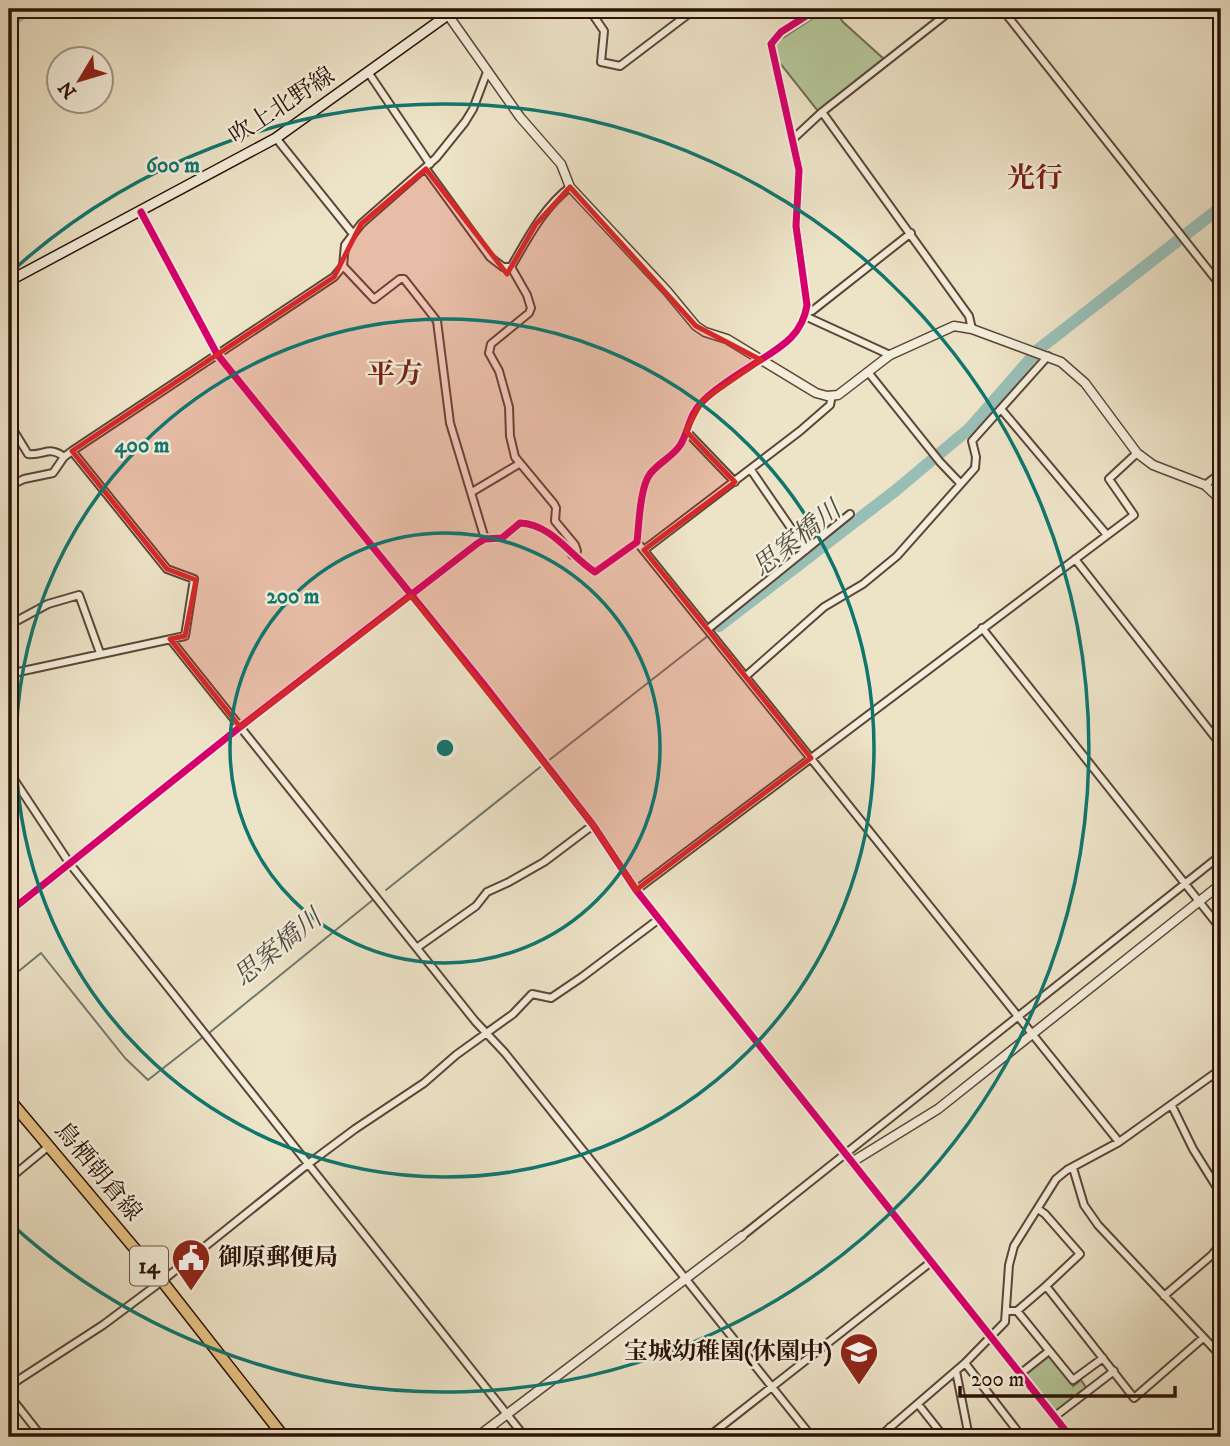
<svg xmlns="http://www.w3.org/2000/svg" width="1230" height="1446" font-family="'IM FELL DW Pica','Noto Serif JP',serif">
  <style>
    .green { fill: #b4c599; stroke: #706c50; stroke-width: 2 }
    .lines { fill: none; stroke-linecap: round; stroke-linejoin: round }
    .stream { stroke: #6d7970; stroke-width: 2 }
    .river { stroke: #99beb6; stroke-width: 12 }
    .minor-casing { stroke: #5c4637; stroke-width: 10 }
    .tertiary-casing { stroke: #5c4637; stroke-width: 11 }
    .secondary-casing { stroke: #2b1207; stroke-width: 12 }
    .primary-casing { stroke: #2b1207; stroke-width: 13 }
    .minor { stroke: #f3eddb; stroke-width: 6 }
    .tertiary { stroke: #f3eddb; stroke-width: 8 }
    .secondary { stroke: #f3eddb; stroke-width: 9 }
    .primary { stroke: #e6c284; stroke-width: 10 }
    .cycleway-casing { stroke: #f3eddb; stroke-width: 11 }
    .cycleway { stroke: #d6006c; stroke-width: 7 }
    .marked { fill: #d62828; fill-opacity: 0.2; stroke: #d62828; stroke-width: 5; stroke-linejoin: round }
    .ring { fill: none; stroke: #0f766e; stroke-width: 3.5 }
    .labels { text-anchor: middle; dominant-baseline: central; stroke-width: 5; stroke-linejoin: round; paint-order: stroke }
    .shield { fill: #f3eddb; stroke: #675447; stroke-width: 2 }
    .shield-label { font-size: 23px; font-weight: bold; fill: #2b1207 }
    .street-label { font-size: 24px; fill: #2b1207; stroke: #f3eddb }
    .poi-label { font-size: 24px; font-weight: bold; fill: #2b1207; stroke: #f3eddb; text-anchor: start }
    .water-label { font-size: 26px; font-style: italic; fill: #524e44; stroke: #f3eddb }
    .quarter-label { font-size: 28px; font-weight: bold; fill: #7a1f14; stroke: #f3eddb }
    .centre { fill: #0f766e; stroke: #f3eddb; stroke-width: 3.5 }
    .ring-label { font-size: 21px; text-anchor: middle; font-weight: bold; fill: #0f766e; stroke: #f3eddb; stroke-width: 5; stroke-linejoin: round; paint-order: stroke }
  </style>
  <rect width="100%" height="100%" fill="#ede3c7"/>
  <filter id="stains"><feTurbulence type="fractalNoise" baseFrequency=".00286" numOctaves="4"/><feColorMatrix values="0 0 0 0 .2 0 0 0 0 .09 0 0 0 0 .02 0 0 0 .5 -.17"/></filter>
  <radialGradient id="worn" r=".72"><stop offset=".6" stop-color="#630" stop-opacity="0"/><stop offset="1" stop-color="#630" stop-opacity=".3"/></radialGradient>
  <path class="green" d="M 827,9 L 834,9 L 843,22 L 885,60 L 818,111 L 776,58 L 774,47 L 781,39 Z
    M 1047,1356 L 1049,1356 L 1073,1386 L 1081,1380 L 1087,1389 L 1055,1414 L 1025,1377 L 1026,1372 Z"/>
  <g class="lines">
    <path class="stream" d="M 713,631 L 719,626
      M 548,761 L 709,635
      M 386,890 L 544,764
      M 9,979 L 41,953 L 125,1058 L 148,1080 L 203,1037
      M 209,1033 L 374,899"/>
    <path class="river" d="M 9,23 L 28,9
      M 719,626 L 895,491 L 970,428 L 1039,349 L 1221,207"/>
    <g class="minor-casing">
      <path id="minor" d="M 589,9 L 604,31 L 601,62 L 620,66 L 695,9
        M 1002,9 L 1221,286
        M 368,72 L 430,164
        M 822,112 L 969,316 L 972,329
        M 276,138 L 353,234
        M 794,138 L 822,112 L 953,9
        M 426,169 L 490,257 L 503,267 L 511,267
        M 141,212 L 217,354 L 485,686 L 593,825 L 636,890 L 1065,1430 L 1056,1437
        M 343,266 L 374,299 L 400,279 L 404,279 L 437,321 L 450,423 L 485,539
        M 511,267 L 527,295 L 531,308 L 529,313 L 491,344 L 489,353 L 499,371 L 509,407 L 510,436 L 515,457 L 554,504 L 556,508 L 555,521 L 575,545 L 577,551 L 572,555
        M 511,267 C 528,238 543,208 570,187
        M 806,313 L 812,311 L 911,233
        M 805,316 L 890,355
        M 868,372 L 940,462 L 960,483
        M 1001,409 L 1107,535
        M 9,423 L 28,454 C 44,456 49,445 64,457
        M 686,431 L 735,482
        M 751,470 L 806,550
        M 1205,485 L 1221,473
        M 9,486 L 24,479 L 53,473 L 64,457 L 72,451 L 334,277 L 343,266 L 345,245 L 361,224 L 436,158 L 465,122 L 473,109 L 487,72
        M 472,492 L 519,464
        M 637,542 L 1119,1142
        M 644,550 L 800,431 L 830,405 L 832,395
        M 1075,559 L 1221,745
        M 9,625 L 48,604 L 79,595 L 100,653
        M 982,628 L 1221,929
        M 708,629 L 850,514
        M 170,639 L 475,1021 L 505,1053 L 812,1437
        M 9,674 L 185,636 L 194,579 L 167,569 L 72,451
        M 746,676 L 824,607 L 863,584 L 897,556 L 975,468 L 976,457 L 972,441 L 1048,356
        M 9,772 L 70,864 L 525,1437
        M 636,890 L 1134,515 L 1109,479 L 1137,453
        M 9,912 L 240,727 L 478,543 L 485,539 L 502,538 L 520,523 C 552,524 571,557 595,572 L 637,542 C 639,524 640,487 650,474 C 659,462 673,457 681,444 C 689,429 690,413 703,401 C 716,388 735,376 751,366 C 777,349 802,338 807,305 L 796,226 L 799,170 L 771,44 L 781,32 L 817,9
        M 418,947 L 476,906 L 487,892 L 509,882 L 544,862 L 593,825
        M 1172,1106 L 1193,1149 L 1221,1194
        M 1073,1168 L 1084,1205 L 1098,1225 L 1221,1356
        M 9,1179 L 49,1146
        M 1038,1209 L 1045,1214 L 1080,1254 L 1046,1286
        M 742,1236 L 1221,855
        M 1164,1296 L 1212,1255 L 1221,1244
        M 1008,1311 L 1017,1311 L 1046,1286 L 1134,1398 L 1203,1338
        M 1017,1311 L 1073,1380 L 1103,1358
        M 965,1363 L 1022,1437
        M 956,1371 L 969,1437
        M 1020,1374 L 1049,1351
        M 9,1386 L 103,1325 L 162,1281 L 308,1164 L 355,1129 L 424,1083 L 456,1055 L 513,1014 L 532,994 L 551,998 L 582,977 L 659,919
        M 9,1395 L 42,1437
        M 918,1404 L 944,1437
        M 1054,1417 L 1114,1371
        M 890,1427 L 897,1437
        M 708,1437 L 931,1262
        M 879,1437 L 965,1363 L 1005,1322 L 1009,1265 L 1014,1246 L 1056,1179 L 1067,1170 L 1119,1142 L 1221,1069"/>
    </g>
    <g class="tertiary-casing">
      <path id="tertiary" d="M 448,15 L 520,117 L 561,164 L 570,187 L 667,291 L 696,326 L 705,332 L 727,339 L 816,393 L 827,396 L 838,395 L 890,355 L 954,326 L 972,329 L 1061,362 L 1085,383 L 1137,453 L 1153,465 L 1205,485 L 1221,500
        M 852,1162 L 938,1109 L 1221,884
        M 477,1437 L 742,1236"/>
    </g>
    <g class="secondary-casing">
      <path id="secondary" d="M 9,281 L 276,138 L 456,9"/>
    </g>
    <g class="primary-casing">
      <path id="primary" d="M 9,1099 L 162,1281 L 284,1437"/>
    </g>
    <use href="#minor" class="minor"/>
    <use href="#tertiary" class="tertiary"/>
    <use href="#secondary" class="secondary"/>
    <use href="#primary" class="primary"/>
    <g class="cycleway-casing">
      <path id="cycleway" d="M 141,212 L 217,354 L 485,686 L 593,825 L 636,890 L 1065,1430 L 1056,1437
        M 9,912 L 240,727 L 478,543 L 485,539 L 502,538 L 520,523 C 552,524 571,557 595,572 L 637,542 C 639,524 640,487 650,474 C 659,462 673,457 681,444 C 689,429 690,413 703,401 C 716,388 735,376 751,366 C 777,349 802,338 807,305 L 796,226 L 799,170 L 771,44 L 781,32 L 817,9"/>
    </g>
    <use href="#cycleway" class="cycleway"/>
  </g>
  <path class="marked" d="M 426,169 L 507,274 L 536,224 L 570,187 L 696,326 L 761,360 L 702,401 L 686,431 L 735,482 L 644,550 L 811,758 L 636,890 L 593,825 L 411,596 L 240,727 L 170,639 L 185,636 L 196,580 L 167,569 L 72,451 L 334,277 L 361,224 Z"/>
  <g class="ring">
    <circle cx="445" cy="748" r="215"/>
    <circle cx="445" cy="748" r="429"/>
    <path d="M10 273A644 644 0 1 1 10 1223"/>
  </g>
  <defs>
    <g id="civic-pin" transform="scale(2.0125)"><path d="M0 17L-7.5 6A9.5 9.5 0 1 1 7.5 6Z" fill="#8f2418" stroke="#f3eddb"/><path d="M-.6-6.5H3V-4.5H.6V-3L4-1V1h2V6H-6V1h2V-1L-.6-3ZM-1.2 2.5V6h2.4V2.5Z" fill="#fff"/></g>
    <g id="school-pin" transform="scale(2.0125)"><path d="M0 17L-7.5 6A9.5 9.5 0 1 1 7.5 6Z" fill="#8f2418" stroke="#f3eddb"/><path d="M0-5L7-2L0 1L-7-2ZM-4 1L0 2.5L4 1V4Q0 6-4 4Z" fill="#fff"/></g>
  </defs>
  <g fill-rule="evenodd">
    <use href="#civic-pin" x="191" y="1258"/>
    <use href="#school-pin" x="859" y="1352"/>
  </g>
  <g class="labels">
    <rect class="shield" x="130" y="1246.5" width="38" height="39" rx="5"/>
    <g class="shield-label">
      <text x="149" y="1266">14</text>
    </g>
    <g class="street-label">
      <text transform="translate(282 106) rotate(-33)">吹上北野線</text>
      <text transform="translate(98 1172) rotate(50)">鳥栖朝倉線</text>
    </g>
    <g class="poi-label">
      <text x="218" y="1258">御原郵便局</text>
      <text x="832" y="1352" text-anchor="end">宝城幼稚園(休園中)</text>
    </g>
    <g class="water-label">
      <text transform="translate(797 539) rotate(-38)">思案橋川</text>
      <text transform="translate(278 948) rotate(-39)">思案橋川</text>
    </g>
    <g class="quarter-label">
      <text x="1035" y="178">光行</text>
      <text x="395" y="374">平方</text>
    </g>
  </g>
  <circle cx="445" cy="748" r="10" class="centre"/>
  <g class="ring-label">
    <text x="173" y="172">600 m</text>
    <text x="142" y="452">400 m</text>
    <text x="293" y="603">200 m</text>
  </g>
  <rect width="1230" height="1446" fill="none" stroke="#ede3c7" stroke-width="35"/>
  <rect x="10" y="10" width="1209" height="1425" fill="none" stroke="#2b1207" stroke-width="3.5"/>
  <rect x="18" y="18" width="1195" height="1411" fill="none" stroke="#2b1207" stroke-width="2"/>
  <g transform="translate(80 80) rotate(232)"><circle r="33" fill="#f3eddb" stroke="#a39586" stroke-width="2"/>
  <path d="M0-5L12 26L0 18L-12 26Z" fill="#8f2418"/>
  <text y="-10" font-size="19" font-weight="bold" text-anchor="middle" fill="#2b1207">N</text>
  </g>
  <path d="M960 1386v10h215v-10" fill="none" stroke="#2b1207" stroke-width="3.5"/>
  <text x="971" y="1386" font-size="21" fill="#2b1207" stroke="#f3eddb" stroke-width="5" paint-order="stroke">200 m</text>
  <rect width="100%" height="100%" filter="url(#stains)"/>
  <rect width="100%" height="100%" fill="url(#worn)"/>
</svg>
